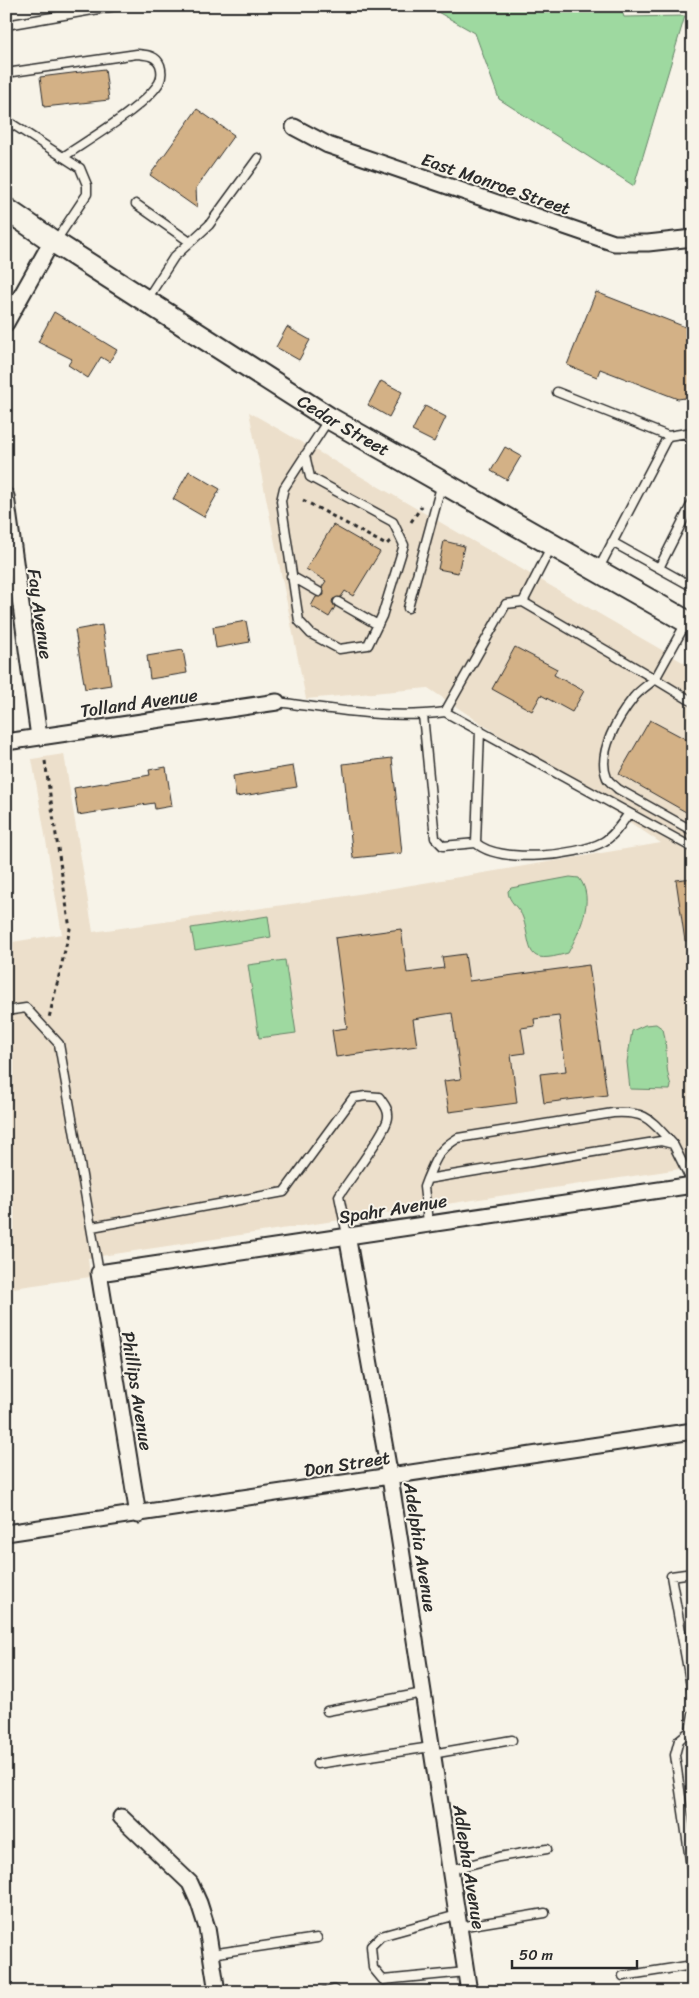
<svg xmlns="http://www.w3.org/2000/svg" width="699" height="1998" font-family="Sriracha,sans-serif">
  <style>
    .built { fill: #ecdfcb }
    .green { fill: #9ed9a0; stroke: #648266 }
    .building { fill: #d3b186; stroke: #2b2b2b }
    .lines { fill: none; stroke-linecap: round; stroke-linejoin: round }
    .lane-casing { stroke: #2b2b2b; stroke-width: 11 }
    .street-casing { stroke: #2b2b2b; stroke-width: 19 }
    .secondary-casing { stroke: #2b2b2b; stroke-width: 25 }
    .path { stroke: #2b2b2b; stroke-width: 3; stroke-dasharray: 4 4; stroke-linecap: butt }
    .lane { stroke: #f7f3e8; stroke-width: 8 }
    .street { stroke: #f7f3e8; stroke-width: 15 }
    .secondary { stroke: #f7f3e8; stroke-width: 21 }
    .labels { text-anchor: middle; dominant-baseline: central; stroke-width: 4; stroke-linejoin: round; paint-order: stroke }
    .street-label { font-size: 18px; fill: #2b2b2b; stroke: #f7f3e8 }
  </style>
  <rect width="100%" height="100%" fill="#f7f3e8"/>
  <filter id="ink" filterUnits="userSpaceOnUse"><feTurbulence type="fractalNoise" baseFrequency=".02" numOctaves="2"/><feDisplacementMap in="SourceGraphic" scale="10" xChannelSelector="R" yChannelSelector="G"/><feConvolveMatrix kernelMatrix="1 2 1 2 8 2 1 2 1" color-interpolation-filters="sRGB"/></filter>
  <g filter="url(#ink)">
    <path class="built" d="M 249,412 L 693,668 L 693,1031 L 690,1032 L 693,1054 L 693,1167 L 88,1258 L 90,1277 L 6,1289 L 6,943 L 62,934 L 32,759 L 64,754 L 93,932 L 340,897 L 661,843 L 428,688 L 306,699 Z"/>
    <path class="green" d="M 427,6 L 620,6 L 624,17 L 685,16 L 634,186 L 499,99 L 475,33 Z
      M 570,877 L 579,878 C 596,899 579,932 568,953 C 523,966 533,950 523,918 C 520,908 508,902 508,891 L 511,888 Z
      M 268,916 L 271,937 L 195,950 L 191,928 Z
      M 285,960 L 296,1033 L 259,1038 L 248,965 Z
      M 656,1024 L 663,1029 C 668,1048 664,1065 671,1086 L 670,1090 L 630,1089 L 627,1062 L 632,1031 L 645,1025 Z"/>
    <path class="building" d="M 105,69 L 109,100 L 44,107 L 40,77 Z
      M 197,109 L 234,135 L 196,188 L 197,208 L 150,175 Z
      M 596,292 L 693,330 L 692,397 L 678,399 L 600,369 L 597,377 L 567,365 Z
      M 54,312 L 117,350 L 109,362 L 101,357 L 88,378 L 68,365 L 72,359 L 38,342 Z
      M 287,327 L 310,340 L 299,360 L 276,347 Z
      M 381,381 L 402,392 L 389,417 L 368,405 Z
      M 425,406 L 446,417 L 434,442 L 412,431 Z
      M 505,447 L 521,456 L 507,480 L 491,471 Z
      M 189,471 L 220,489 L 204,517 L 173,499 Z
      M 333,525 L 380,552 L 353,596 L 345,591 L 341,597 L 333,599 L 332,602 L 335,607 L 329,617 L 311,606 L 316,597 L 324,595 L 322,587 L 326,581 L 306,569 Z
      M 444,541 L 464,546 L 458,573 L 438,569 Z
      M 246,621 L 250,642 L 216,648 L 213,627 Z
      M 102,625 L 111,685 L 85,689 L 75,630 Z
      M 515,647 L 557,669 L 554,675 L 584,691 L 572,712 L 541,695 L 532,711 L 492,689 Z
      M 183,650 L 187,673 L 150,679 L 147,656 Z
      M 650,720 L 693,743 L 693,816 L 619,774 Z
      M 392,758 L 402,853 L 353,858 L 343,764 Z
      M 293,766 L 297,787 L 236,797 L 233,776 Z
      M 166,767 L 172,806 L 155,809 L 154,803 L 78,815 L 74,788 L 150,775 L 149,770 Z
      M 693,878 L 693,940 L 685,941 L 676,880 Z
      M 401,929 L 407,973 L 444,968 L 442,957 L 465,954 L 469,981 L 589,965 L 607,1095 L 544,1103 L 540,1074 L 566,1071 L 559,1016 L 534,1019 L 535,1026 L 521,1028 L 525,1053 L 511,1055 L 517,1103 L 449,1112 L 444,1081 L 461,1079 L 452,1013 L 413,1019 L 417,1046 L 336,1057 L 332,1030 L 347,1028 L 335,938 Z"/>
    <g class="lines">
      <g class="lane-casing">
        <path id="lane" d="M 6,25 L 116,6
          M 6,73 L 137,54 C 146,55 156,55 160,65 C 162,71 162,77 159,83 C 143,108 88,140 63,157
          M 6,120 L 80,168 L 87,185 L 87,194 L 55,242
          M 136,204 L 190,242
          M 147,299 L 174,257 L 209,225 L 258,158
          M 557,392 L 668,436 L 693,432
          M 687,434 L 693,444
          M 305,455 L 310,477 L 393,522 L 404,545 L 382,616 L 368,645 L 339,649 L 311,634 L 299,621 L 281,501 L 284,488 L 329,419
          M 612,542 L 693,587
          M 659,568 L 693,501
          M 598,570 L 668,436
          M 291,576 L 319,592
          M 338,602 L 378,625
          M 523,602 L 655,679 C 648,685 640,690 634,697 C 619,716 596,753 607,778 C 609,782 614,785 618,789 L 693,831
          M 408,608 L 442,483
          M 686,623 L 655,679 L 693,702
          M 277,702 C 333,709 389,720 445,712 L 506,604 L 523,602 L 552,545
          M 445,712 L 693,848
          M 423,715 L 435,838 L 443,846 L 476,843 L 480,730
          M 476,843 C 499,864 577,856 603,842 C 614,836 622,823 629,813
          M 6,1011 L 26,1008 L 59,1044 L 99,1273
          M 427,1179 C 436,1158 438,1150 458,1138 L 613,1113 C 648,1111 650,1120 673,1144
          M 428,1222 L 424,1187 L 427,1179 L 661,1141 L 673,1144 L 693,1184
          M 92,1227 L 284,1192 L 353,1098 L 366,1096 L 379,1097 C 383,1103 389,1109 388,1117 C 388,1130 348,1181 339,1196 L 347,1235
          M 693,1573 L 671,1576 L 693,1697
          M 327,1711 L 423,1693
          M 693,1714 L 690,1731 L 679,1740 L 675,1755 L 693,1881
          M 432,1754 L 512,1740
          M 317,1764 L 431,1747
          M 450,1870 L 499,1857 L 547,1849
          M 457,1915 L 381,1936 L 371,1946 L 373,1968 L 383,1980 L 466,1972
          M 459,1927 L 545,1913
          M 211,1954 L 317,1938
          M 623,1976 L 693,1965
          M 324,1992 L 334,1990"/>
      </g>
      <g class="street-casing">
        <path id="street" d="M 294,127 L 328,145 L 614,243 L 648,243 L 693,238
          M 6,323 L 52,241
          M 6,496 L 39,737
          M 6,742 L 277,702
          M 347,1235 L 390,1477 L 469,1992
          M 138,1515 L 99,1273 L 693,1185
          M 6,1533 L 693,1431
          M 121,1817 L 190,1883 L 199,1903 L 207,1928 L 217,1992"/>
      </g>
      <g class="secondary-casing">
        <g id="secondary">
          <path id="s1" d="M 6,209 L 54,242 L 329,418 L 693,625"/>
        </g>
      </g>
      <path class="path" d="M 303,500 L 386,545 L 390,541
        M 411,522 L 422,506
        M 45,761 L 70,929 L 49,1018"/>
      <use href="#lane" class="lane"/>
      <use href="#street" class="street"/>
      <use href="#secondary" class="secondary"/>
    </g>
  </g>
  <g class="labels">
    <g class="street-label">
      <text transform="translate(496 184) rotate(19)">East Monroe Street</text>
      <text stroke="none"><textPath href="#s1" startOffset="401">Cedar Street</textPath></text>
      <text transform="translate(40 614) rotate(82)">Fay Avenue</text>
      <text transform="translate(139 703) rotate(-8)">Tolland Avenue</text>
      <text transform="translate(393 1209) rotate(-9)">Spahr Avenue</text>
      <text transform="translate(137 1391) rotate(81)">Phillips Avenue</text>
      <text transform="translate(347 1464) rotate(-9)">Don Street</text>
      <text transform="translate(420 1547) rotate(81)">Adelphia Avenue</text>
      <text transform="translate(469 1867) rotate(81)">Adlepha Avenue</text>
    </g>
  </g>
  <rect width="699" height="1998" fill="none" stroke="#f7f3e8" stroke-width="25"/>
  <rect x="12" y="12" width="674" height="1973" fill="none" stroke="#2b2b2b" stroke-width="2" filter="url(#ink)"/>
  <path d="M512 1960v8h125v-8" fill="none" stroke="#2b2b2b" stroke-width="2.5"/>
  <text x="519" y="1960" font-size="15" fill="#2b2b2b" stroke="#f7f3e8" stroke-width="4" paint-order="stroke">50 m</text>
</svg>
